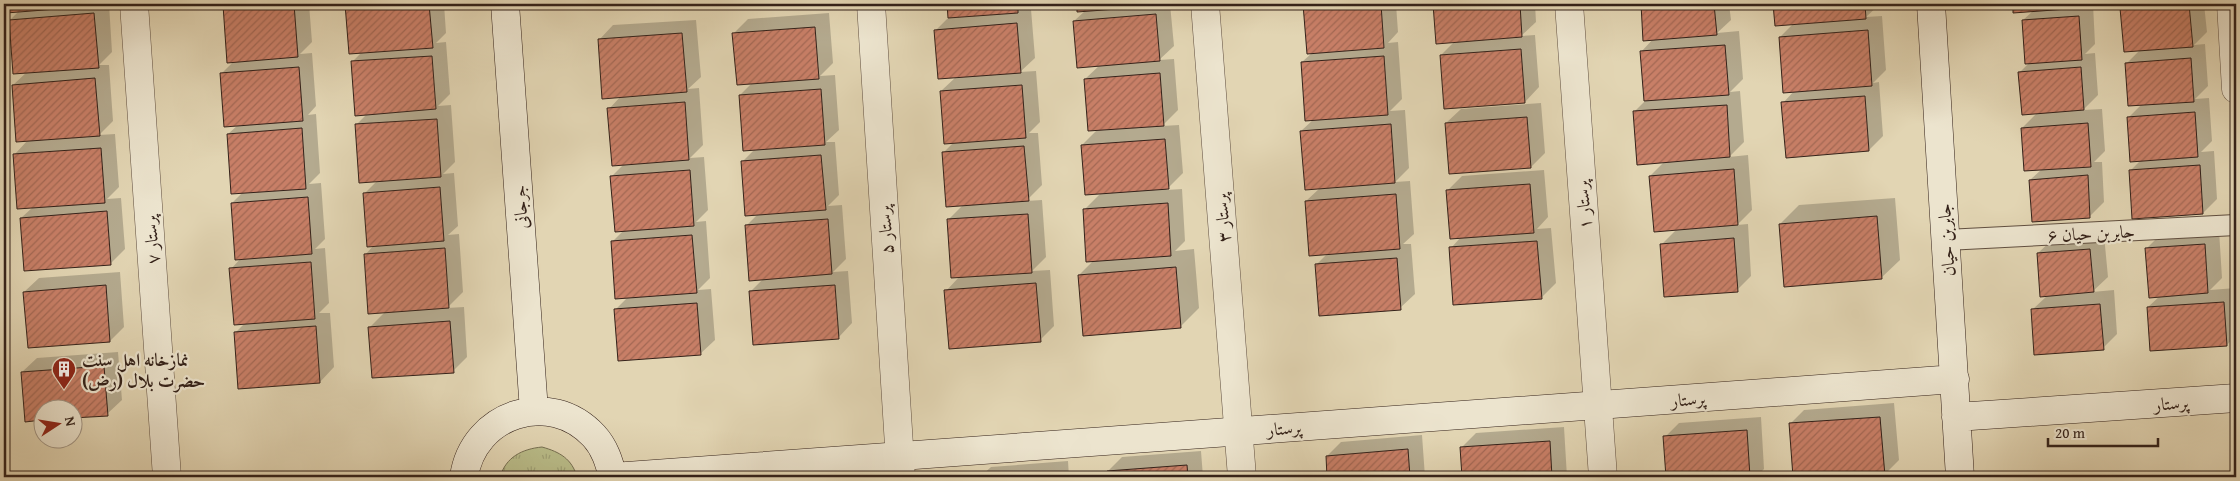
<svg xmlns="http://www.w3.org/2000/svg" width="2240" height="481" font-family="'Gentium Book Plus',Amiri,serif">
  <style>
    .grass { fill: url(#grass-tufts); stroke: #766f52 }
    .shadow { fill: #0003 }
    .building { fill: url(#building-hatch); stroke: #34221a }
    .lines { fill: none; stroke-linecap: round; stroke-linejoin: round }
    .lane-casing { stroke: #604f40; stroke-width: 22 }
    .street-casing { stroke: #604f40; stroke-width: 29 }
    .secondary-casing { stroke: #34221a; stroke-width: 29 }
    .lane { stroke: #ece4ce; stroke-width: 20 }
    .street { stroke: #ece4ce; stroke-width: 28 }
    .secondary { stroke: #ece4ce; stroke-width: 28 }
    .labels { text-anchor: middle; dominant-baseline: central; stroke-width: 4.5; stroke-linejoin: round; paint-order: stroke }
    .street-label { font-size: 18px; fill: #34221a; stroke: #ece4ce }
    .poi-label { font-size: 18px; font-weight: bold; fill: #34221a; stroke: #ece4ce; text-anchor: start }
  </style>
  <defs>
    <pattern id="grass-tufts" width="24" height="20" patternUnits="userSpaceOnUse" patternTransform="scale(1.25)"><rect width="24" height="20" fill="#b9bc89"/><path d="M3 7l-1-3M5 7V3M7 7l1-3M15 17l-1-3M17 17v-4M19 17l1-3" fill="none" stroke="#a0a176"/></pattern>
    <pattern id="building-hatch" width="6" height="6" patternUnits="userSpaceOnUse" patternTransform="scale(1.25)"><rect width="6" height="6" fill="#c87f67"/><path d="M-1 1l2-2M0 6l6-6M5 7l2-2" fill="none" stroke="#a36854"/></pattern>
  </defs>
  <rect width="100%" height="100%" fill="#e2d5b3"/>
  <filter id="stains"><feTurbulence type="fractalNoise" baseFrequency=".004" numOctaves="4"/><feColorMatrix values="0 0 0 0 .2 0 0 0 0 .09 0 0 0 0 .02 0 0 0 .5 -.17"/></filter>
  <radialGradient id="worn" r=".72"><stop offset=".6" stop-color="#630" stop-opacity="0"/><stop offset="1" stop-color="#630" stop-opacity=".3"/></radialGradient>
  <path class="grass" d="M 542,447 C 560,452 572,459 577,477 L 500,477 C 506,457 522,449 542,447 Z"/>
  <path class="shadow" d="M 6,4 L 109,4 L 112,52 L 99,65 L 109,65 L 113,121 L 99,135 L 115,134 L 119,187 L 107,199 L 121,198 L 125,249 L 110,264 L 21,218 L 33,207 L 14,155 L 28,140 L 13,85 L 27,72 L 10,20 L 20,10 L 7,11 Z
    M 226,4 L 309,4 L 312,42 L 300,54 L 312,53 L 316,106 L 308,115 L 316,114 L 320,173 L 309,184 L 321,183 L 325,239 L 315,249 L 325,248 L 329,303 L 319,313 L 330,313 L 334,367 L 320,382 L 235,333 L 245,323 L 231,269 L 241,258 L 232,203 L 243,192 L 228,134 L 238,125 L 222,73 L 234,61 L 224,6 Z
    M 346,4 L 444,4 L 446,33 L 436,43 L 446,42 L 450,94 L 438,106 L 451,105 L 455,162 L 443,174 L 454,173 L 458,226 L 448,235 L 459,234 L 463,292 L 447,308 L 464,307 L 467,357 L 453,371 L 369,328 L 386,311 L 365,255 L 374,245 L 364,194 L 377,181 L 356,125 L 368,113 L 352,62 L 362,52 L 350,53 Z
    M 948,4 L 1026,4 L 1019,10 L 1031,9 L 1035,58 L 1020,72 L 1036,71 L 1040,122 L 1029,133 L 1038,133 L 1042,185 L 1026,201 L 1042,200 L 1046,257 L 1032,271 L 1050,270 L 1054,326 L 1040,340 L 946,291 L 960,276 L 948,220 L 964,204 L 943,153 L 954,142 L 941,91 L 956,77 L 936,30 L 949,17 Z
    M 1078,4 L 1170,4 L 1174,46 L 1159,60 L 1174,59 L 1178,110 L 1162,126 L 1179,125 L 1183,173 L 1166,190 L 1182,189 L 1185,241 L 1175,251 L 1194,249 L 1199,308 L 1180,327 L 1079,275 L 1094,260 L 1084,210 L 1101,193 L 1082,145 L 1098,129 L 1085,79 L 1100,65 L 1074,21 L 1085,11 L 1079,11 Z
    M 1304,4 L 1396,4 L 1398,32 L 1388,43 L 1398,42 L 1402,99 L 1390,111 L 1405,110 L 1409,168 L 1395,182 L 1410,181 L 1414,234 L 1403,244 L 1411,244 L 1415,294 L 1400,308 L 1317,264 L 1328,253 L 1306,201 L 1320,188 L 1301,131 L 1314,119 L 1302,62 L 1313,52 L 1308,52 Z
    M 1435,4 L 1535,4 L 1536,22 L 1521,36 L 1535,35 L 1539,87 L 1525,102 L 1441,55 L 1455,41 L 1438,43 Z
    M 1642,4 L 1729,4 L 1731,20 L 1717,33 L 1739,31 L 1743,79 L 1730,92 L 1740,91 L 1744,142 L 1729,157 L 1748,155 L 1752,210 L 1737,225 L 1748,224 L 1751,276 L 1737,290 L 1662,244 L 1677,229 L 1650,176 L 1665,161 L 1634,112 L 1645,101 L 1641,52 L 1654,38 L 1644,39 Z
    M 1775,4 L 1880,4 L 1866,17 L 1882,16 L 1886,70 L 1873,83 L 1879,82 L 1883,136 L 1869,150 L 1783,103 L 1795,90 L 1780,37 L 1794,23 L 1776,25 Z
    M 2014,4 L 2093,4 L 2095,44 L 2085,54 L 2095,53 L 2098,95 L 2083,110 L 2102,109 L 2105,151 L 2094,162 L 2102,162 L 2104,202 L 2090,216 L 2030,180 L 2042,169 L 2022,128 L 2038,112 L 2020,72 L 2030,62 L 2023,20 L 2033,11 L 2015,12 Z
    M 2126,4 L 2204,4 L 2207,32 L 2194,45 L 2205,44 L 2208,86 L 2195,99 L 2209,98 L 2212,141 L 2201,152 L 2214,151 L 2217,199 L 2203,213 L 2130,171 L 2141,160 L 2128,118 L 2142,104 L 2126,64 L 2140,50 L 2122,8 Z
    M 829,13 L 833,63 L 820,76 L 835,75 L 839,130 L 826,142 L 835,142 L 839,195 L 828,206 L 842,205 L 846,259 L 833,272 L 848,271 L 852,323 L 838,338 L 750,292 L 764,278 L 746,226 L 758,214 L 742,162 L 755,149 L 740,95 L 753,82 L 734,33 L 748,19 Z
    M 696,20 L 701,77 L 688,89 L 699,88 L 703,145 L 690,158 L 704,157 L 708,210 L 696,222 L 706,221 L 710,278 L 698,290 L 711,289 L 715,340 L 700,354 L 615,310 L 628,297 L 612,242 L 624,230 L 611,177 L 624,164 L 609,109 L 621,96 L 599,40 L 613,25 Z
    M 1541,103 L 1545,153 L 1531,167 L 1446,123 L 1461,109 Z
    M 1544,170 L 1548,217 L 1537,229 L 1551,228 L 1556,283 L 1542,297 L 1451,248 L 1461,237 L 1448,190 L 1462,176 Z
    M 1895,198 L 1900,260 L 1881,278 L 1780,224 L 1799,205 Z
    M 2219,230 L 2222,278 L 2210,290 L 2236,288 L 2236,335 L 2227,345 L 2148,307 L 2160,296 L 2147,248 L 2161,234 Z
    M 2104,235 L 2108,277 L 2092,292 L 2114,290 L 2117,334 L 2103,348 L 2032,310 L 2048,295 L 2038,253 L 2053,239 Z
    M 120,272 L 124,327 L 110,341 L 24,292 L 39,278 Z
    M 118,352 L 122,400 L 107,414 L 72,408 L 42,408 L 42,419 L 26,420 L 22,372 L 37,358 Z
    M 1894,403 L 1899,460 L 1884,475 L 1907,474 L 1907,477 L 1794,477 L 1790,424 L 1804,410 Z
    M 1761,417 L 1764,469 L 1756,477 L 1668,477 L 1665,437 L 1679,423 Z
    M 1564,427 L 1567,477 L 1464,477 L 1461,448 L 1476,433 Z
    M 1422,435 L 1425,477 L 1329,477 L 1327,456 L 1341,442 Z
    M 1201,451 L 1203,477 L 1108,477 L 1108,471 L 1122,457 Z
    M 1068,461 L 1069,477 L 980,477 L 991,467 Z
    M 864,474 L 865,477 L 821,477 Z"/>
  <path class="building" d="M 5,4 L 95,4 L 95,6 L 6,13 Z
    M 241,4 L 294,4 L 298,57 L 227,63 L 223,5 Z
    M 345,4 L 429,4 L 433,48 L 349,54 Z
    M 947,4 L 1018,4 L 1018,13 L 948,18 Z
    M 1077,4 L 1157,4 L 1157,6 L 1077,12 Z
    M 1303,4 L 1381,4 L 1384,48 L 1307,54 Z
    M 1433,4 L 1520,4 L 1522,37 L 1436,44 Z
    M 1641,4 L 1714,4 L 1717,35 L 1643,41 Z
    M 1773,4 L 1865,4 L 1866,19 L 1775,26 Z
    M 2013,4 L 2081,4 L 2081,8 L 2013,13 Z
    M 2175,4 L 2189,4 L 2193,47 L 2124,52 L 2120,8 Z
    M 94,13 L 99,68 L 13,74 L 9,20 Z
    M 1156,14 L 1160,61 L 1077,68 L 1073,21 Z
    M 2079,16 L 2082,60 L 2025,64 L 2022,20 Z
    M 1017,23 L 1021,73 L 938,79 L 934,30 Z
    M 815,27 L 819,79 L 737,85 L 732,33 Z
    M 1868,30 L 1872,86 L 1783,93 L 1779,37 Z
    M 682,33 L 687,92 L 602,99 L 598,39 Z
    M 1725,45 L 1729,95 L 1644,101 L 1640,51 Z
    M 1521,49 L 1525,103 L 1444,109 L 1440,55 Z
    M 432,56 L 436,109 L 355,116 L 351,61 Z
    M 1384,56 L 1388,115 L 1305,121 L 1301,62 Z
    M 2191,58 L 2194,102 L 2128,106 L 2125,63 Z
    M 299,67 L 303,121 L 224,127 L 220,73 Z
    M 2081,67 L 2084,110 L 2022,115 L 2018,72 Z
    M 1160,73 L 1164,126 L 1088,131 L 1084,79 Z
    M 95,78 L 100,136 L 16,142 L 12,85 Z
    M 1022,85 L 1026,138 L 944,144 L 940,91 Z
    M 821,89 L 825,145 L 743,151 L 739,95 Z
    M 1865,96 L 1869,151 L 1786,158 L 1781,102 Z
    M 685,102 L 689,160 L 612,166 L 607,108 Z
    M 1727,105 L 1730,157 L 1637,165 L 1633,111 Z
    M 2195,112 L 2198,157 L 2130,162 L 2127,117 Z
    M 1527,117 L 1531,168 L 1449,174 L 1445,123 Z
    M 437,119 L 441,177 L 359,183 L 355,124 Z
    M 2088,123 L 2091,167 L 2024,171 L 2021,128 Z
    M 1391,124 L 1395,183 L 1305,190 L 1300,131 Z
    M 302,128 L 306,189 L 231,194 L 227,134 Z
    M 1165,139 L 1169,189 L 1085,195 L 1081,145 Z
    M 1024,146 L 1029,201 L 946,207 L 942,152 Z
    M 101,148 L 105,203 L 17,209 L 13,154 Z
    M 821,155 L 826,210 L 745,216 L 741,161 Z
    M 2200,165 L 2203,214 L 2132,219 L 2129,170 Z
    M 1734,169 L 1738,225 L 1654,232 L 1649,176 Z
    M 690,170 L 694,226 L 615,232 L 610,176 Z
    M 2088,175 L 2090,218 L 2032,222 L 2029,180 Z
    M 1530,184 L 1534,233 L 1450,239 L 1446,190 Z
    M 440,187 L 444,241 L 367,247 L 363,193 Z
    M 1396,194 L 1400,249 L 1309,256 L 1305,201 Z
    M 308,197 L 312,254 L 235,260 L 231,203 Z
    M 1168,203 L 1171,256 L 1086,262 L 1083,209 Z
    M 107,211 L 111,265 L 24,271 L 20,218 Z
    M 1028,214 L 1032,273 L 951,278 L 947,219 Z
    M 1877,216 L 1882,279 L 1784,287 L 1779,224 Z
    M 828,219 L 832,274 L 749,281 L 745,225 Z
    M 692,235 L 697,293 L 615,299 L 611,241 Z
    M 1734,238 L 1738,292 L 1664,297 L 1660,244 Z
    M 1537,241 L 1542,299 L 1453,305 L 1449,247 Z
    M 2205,244 L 2208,293 L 2149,298 L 2145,248 Z
    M 445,248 L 449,308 L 368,314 L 364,254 Z
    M 2090,249 L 2094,292 L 2040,297 L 2037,253 Z
    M 1397,258 L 1401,310 L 1319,316 L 1315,264 Z
    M 311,262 L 315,319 L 234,325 L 229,268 Z
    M 1176,267 L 1181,328 L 1083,336 L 1078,275 Z
    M 1036,283 L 1041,342 L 949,349 L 944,290 Z
    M 106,285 L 110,342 L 28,348 L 23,292 Z
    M 835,285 L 839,339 L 753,345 L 749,291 Z
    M 2224,302 L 2227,346 L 2150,351 L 2147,307 Z
    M 697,303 L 701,355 L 618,361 L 614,309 Z
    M 2100,304 L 2104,350 L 2034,355 L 2031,309 Z
    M 450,321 L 454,373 L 372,378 L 368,327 Z
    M 316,326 L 320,383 L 238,389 L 234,332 Z
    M 104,366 L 108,416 L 72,418 L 72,408 L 42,408 L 42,420 L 25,422 L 21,372 Z
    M 1880,417 L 1885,476 L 1793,477 L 1789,423 Z
    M 1747,430 L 1750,477 L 1666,477 L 1663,436 Z
    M 1550,441 L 1552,477 L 1462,477 L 1460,447 Z
    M 1408,449 L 1410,477 L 1327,477 L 1326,456 Z
    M 1187,465 L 1188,477 L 1107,477 L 1107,471 Z
    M 1054,475 L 1054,477 L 1019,477 Z"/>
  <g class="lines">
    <g class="lane-casing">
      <path id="lane" d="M 1946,240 L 2236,225"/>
    </g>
    <g class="street-casing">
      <path id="street" d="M 134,4 L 167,477
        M 871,4 L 901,477
        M 1205,4 L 1242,477
        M 1569,4 L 1603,477
        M 2231,4 L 2236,89"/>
    </g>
    <g class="secondary-casing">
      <path id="secondary" d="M 505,4 L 534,411
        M 1931,4 L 1960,477
        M 1956,417 L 2236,398
        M 464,477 C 473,414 550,388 594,436 C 605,448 609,462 613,477
        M 613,477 L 1955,379"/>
    </g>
    <use href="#lane" class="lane"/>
    <use href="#street" class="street"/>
    <use href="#secondary" class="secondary"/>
  </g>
  <defs>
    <g id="building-pin" transform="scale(1.25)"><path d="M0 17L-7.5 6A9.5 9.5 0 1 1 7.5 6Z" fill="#8f2418" stroke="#ece4ce"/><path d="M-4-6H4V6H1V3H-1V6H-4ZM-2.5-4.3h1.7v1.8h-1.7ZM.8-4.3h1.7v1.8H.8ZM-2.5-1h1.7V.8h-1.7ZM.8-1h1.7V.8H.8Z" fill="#fff"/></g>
  </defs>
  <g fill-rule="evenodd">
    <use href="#building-pin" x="64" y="369"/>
  </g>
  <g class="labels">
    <g class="street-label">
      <text transform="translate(1583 205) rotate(-94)">پرستار ۱</text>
      <text transform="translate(520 207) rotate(-94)">جرجانی</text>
      <text transform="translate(1222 218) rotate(-94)">پرستار ۳</text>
      <text transform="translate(885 230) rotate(-94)">پرستار ۵</text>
      <text transform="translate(2091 233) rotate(-3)">جابربن حیان ۶</text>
      <text transform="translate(151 240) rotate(-94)">پرستار ۷</text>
      <text transform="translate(1946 240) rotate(-94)">جابربن حیان</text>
      <text transform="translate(1688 399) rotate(-4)">پرستار</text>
      <text transform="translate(2171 403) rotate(-4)">پرستار</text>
      <text transform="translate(1284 428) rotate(-4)">پرستار</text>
    </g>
    <g class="poi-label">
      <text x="82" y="359">نمازخانه اهل سنت<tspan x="82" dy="21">حضرت بلال (رض)</tspan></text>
    </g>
  </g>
  <rect width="2240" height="481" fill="none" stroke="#e2d5b3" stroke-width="20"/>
  <rect x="5" y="5" width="2230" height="471" fill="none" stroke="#34221a" stroke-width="2.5"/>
  <rect x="10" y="10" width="2220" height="461" fill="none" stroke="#34221a"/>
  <g transform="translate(58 424) rotate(78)"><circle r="24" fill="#ece4ce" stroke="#a29686"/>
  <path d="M0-4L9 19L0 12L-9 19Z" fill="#8f2418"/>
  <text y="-8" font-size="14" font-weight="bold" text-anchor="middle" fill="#34221a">N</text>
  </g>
  <path d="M2048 438v8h110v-8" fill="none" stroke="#34221a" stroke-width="2.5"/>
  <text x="2055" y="438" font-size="15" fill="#34221a" stroke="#ece4ce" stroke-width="4" paint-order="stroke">20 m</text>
  <rect width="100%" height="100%" filter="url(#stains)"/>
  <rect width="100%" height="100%" fill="url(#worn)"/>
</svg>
